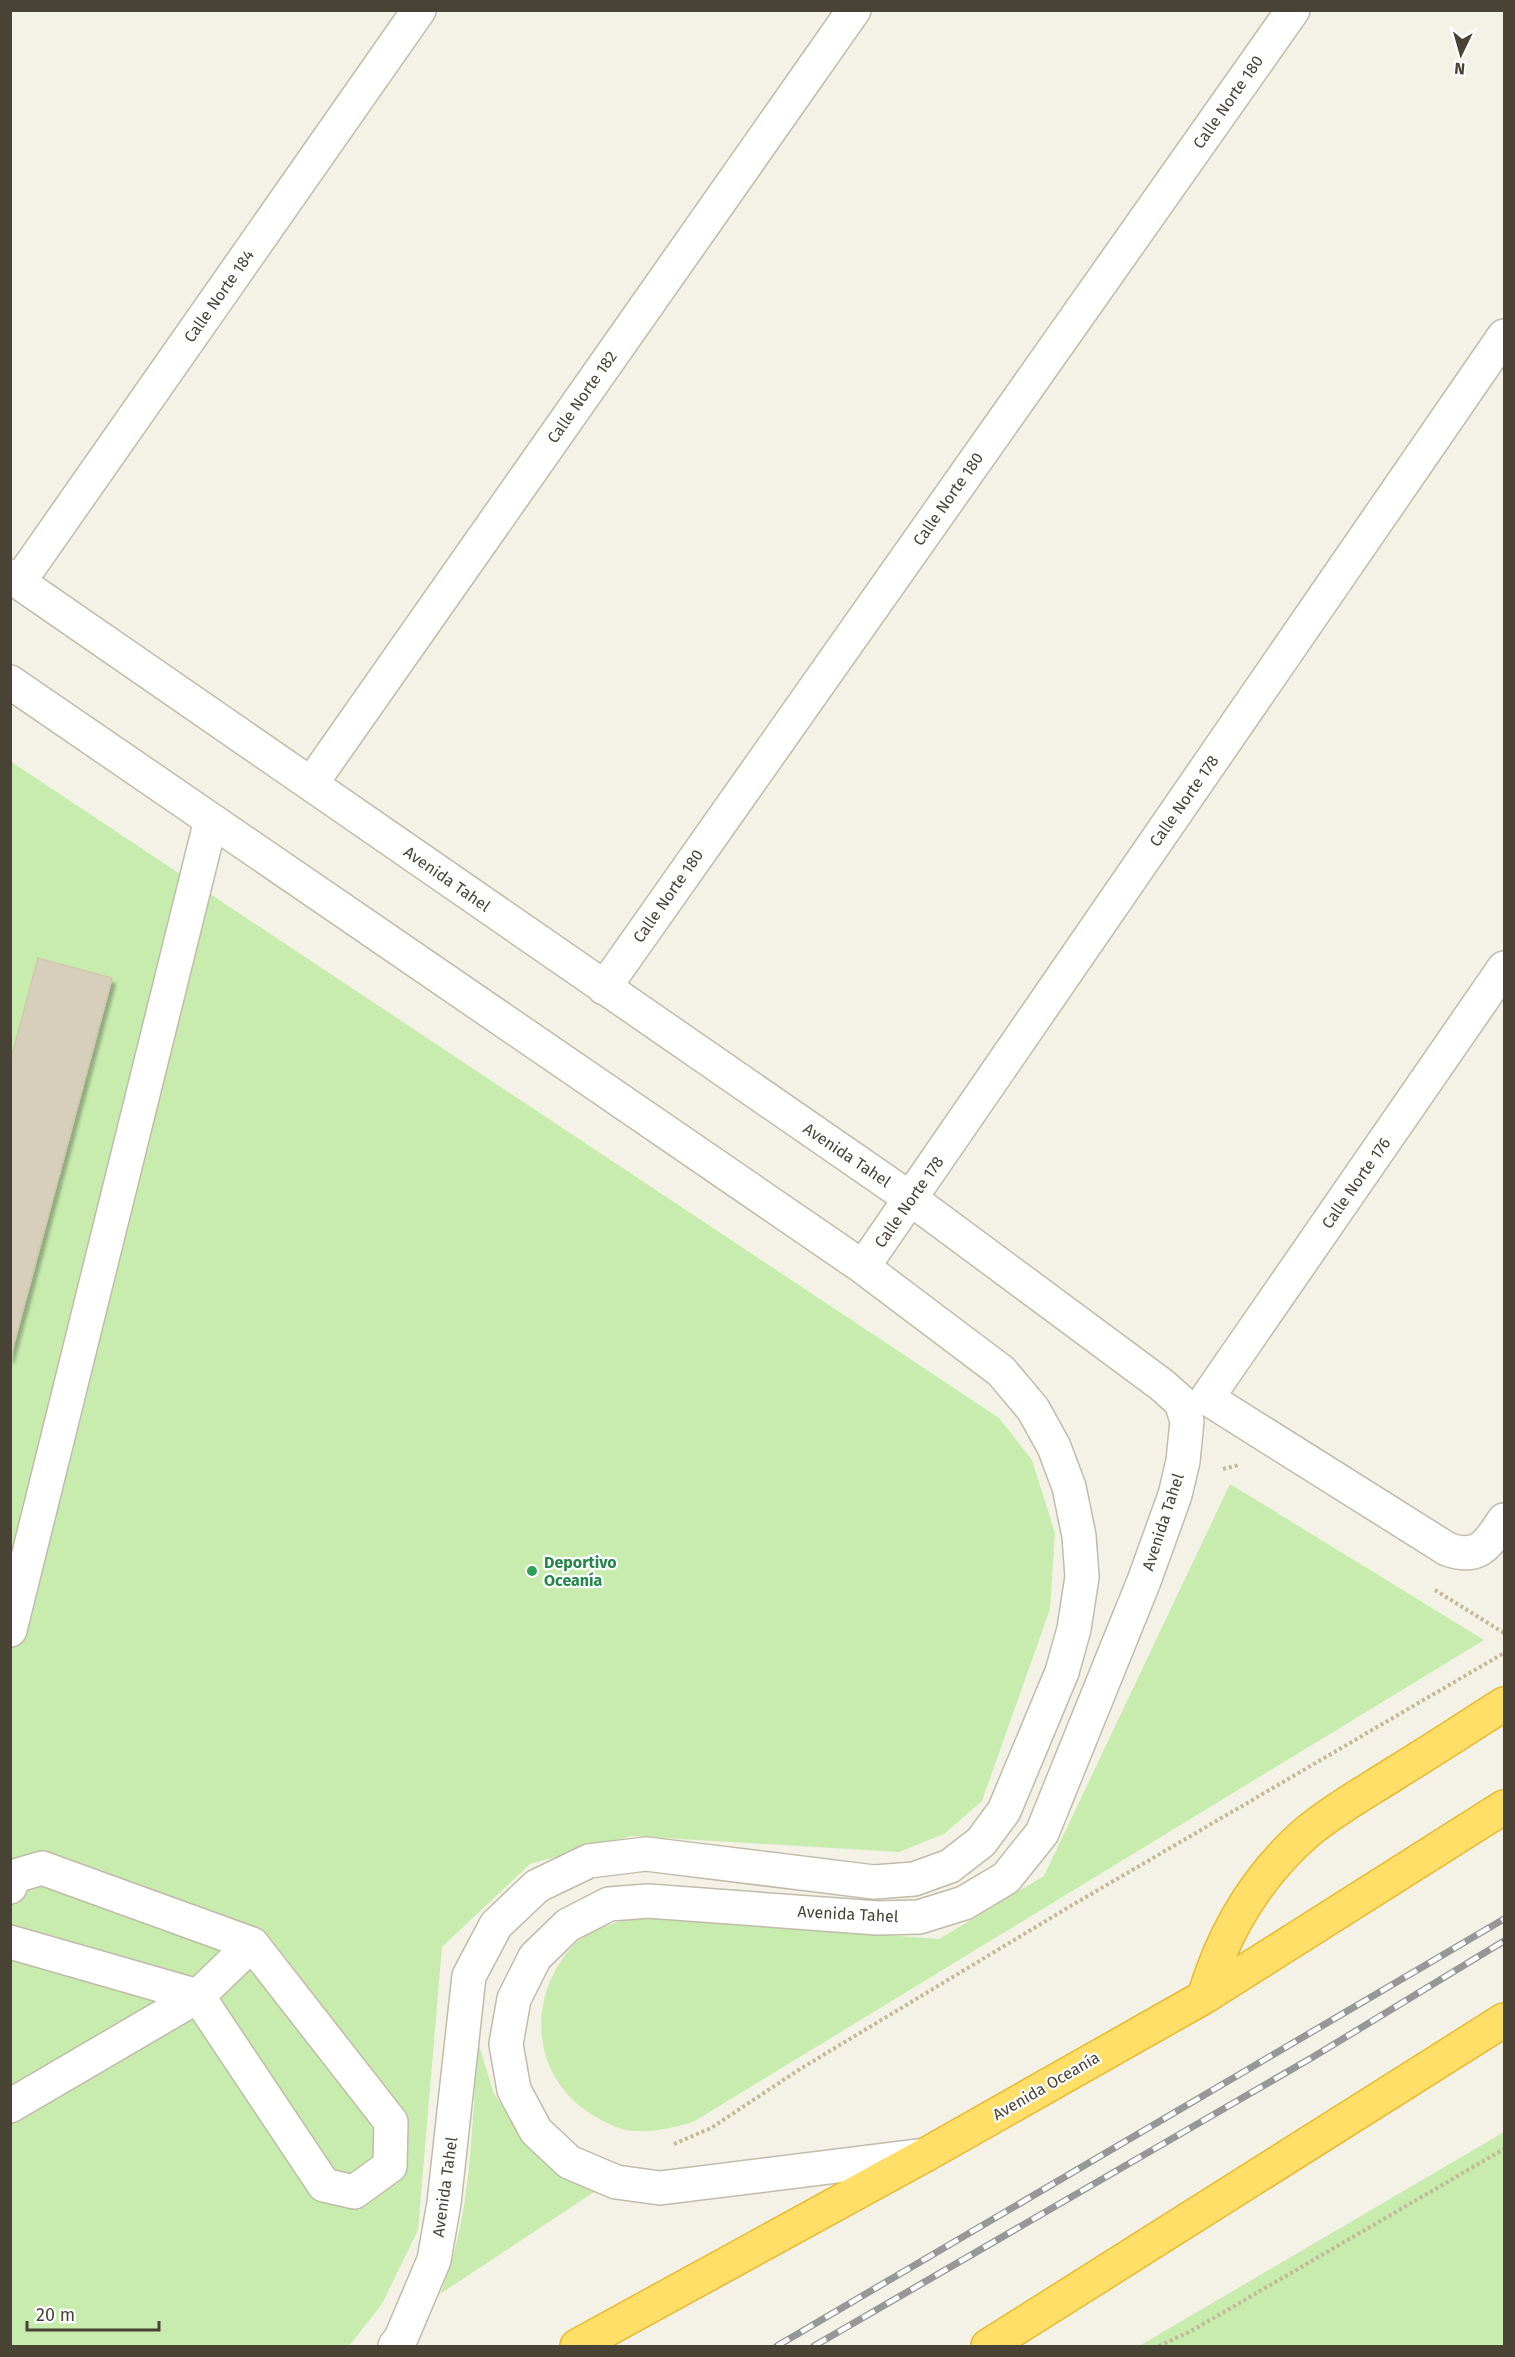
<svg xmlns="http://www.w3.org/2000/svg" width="1515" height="2357" font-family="'Fira Sans',sans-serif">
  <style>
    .green { fill: #c8ebae }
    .building { fill: #d7cfbc; stroke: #d2c8af; stroke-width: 1.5; filter: url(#shadow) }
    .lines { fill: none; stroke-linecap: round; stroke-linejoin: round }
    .minor-casing { stroke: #c1bba9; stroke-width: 36 }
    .highway-casing { stroke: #e6b92f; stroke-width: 36 }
    .path { stroke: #c3b999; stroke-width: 4; stroke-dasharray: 3 3; stroke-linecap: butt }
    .minor { stroke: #fff; stroke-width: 33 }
    .highway { stroke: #ffdf68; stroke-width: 33 }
    .rail-casing { stroke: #979797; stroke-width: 7 }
    .rail { stroke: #fff; stroke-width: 4.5; stroke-dasharray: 14; stroke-linecap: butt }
    .leisure-dot { fill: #2e9e5b; stroke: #fff; stroke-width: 2 }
    .labels { text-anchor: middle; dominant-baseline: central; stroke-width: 4.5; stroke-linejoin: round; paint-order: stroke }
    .street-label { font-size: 16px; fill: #484335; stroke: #fff }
    .leisure-label { font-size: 16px; font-weight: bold; fill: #27864d; stroke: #fff; text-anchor: start }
  </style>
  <defs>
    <filter id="shadow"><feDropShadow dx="3.5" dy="6" stdDeviation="1.5" flood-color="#0004"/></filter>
  </defs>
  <rect width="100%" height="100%" fill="#f4f2e7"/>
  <path class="green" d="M 10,761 L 999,1418 L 1032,1460 L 1055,1533 L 1050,1609 L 982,1801 L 944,1834 L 899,1852 L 631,1836 L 530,1864 L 442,1947 L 418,2230 L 382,2304 L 349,2346 L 11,2346 Z
    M 1230,1484 L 1484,1640 L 693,2122 C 671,2128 649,2134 626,2130 C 610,2126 594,2117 581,2107 C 530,2067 529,1993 573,1946 C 591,1928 615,1923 639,1916 L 939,1939 L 1044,1876 Z
    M 478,2042 L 494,2094 L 526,2141 L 600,2188 L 440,2294 C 473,2215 471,2126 478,2042 Z
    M 1504,2132 L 1504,2346 L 1139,2346 Z"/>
  <path class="building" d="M 38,958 L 112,978 L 10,1358 L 10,1062 Z"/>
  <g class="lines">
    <g class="minor-casing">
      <path id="minor" d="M 10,576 L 911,1199 L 1162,1385 L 1181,1402 L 1187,1421 L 1183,1461 L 1175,1495 L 1144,1581 L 1042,1833 L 1006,1878 L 964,1903 L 919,1917 L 878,1918 L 648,1901 L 609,1904 L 568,1925 L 535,1957 L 514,1999 L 506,2044 L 514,2090 L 536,2131 L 569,2162 L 616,2182 L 660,2188 L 925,2155
        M 19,582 L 419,10
        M 10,682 L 863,1267 L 1001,1371 L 1033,1409 L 1054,1447 L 1069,1487 L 1079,1536 L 1082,1577 L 1074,1629 L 1062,1672 L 1004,1811 L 981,1842 L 950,1866 L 914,1879 L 874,1882 L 646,1854 L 589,1861 L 537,1886 L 496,1925 L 469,1976 L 444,2203 L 434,2260 L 401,2338 L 395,2346
        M 311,784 L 854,10
        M 604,988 L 1293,10
        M 863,1267 L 1504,336
        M 1207,1398 L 1504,968
        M 1207,1398 L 1447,1549 C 1479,1561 1488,1544 1504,1520
        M 10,1630 L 211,820
        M 10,1887 L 15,1876 L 42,1868 L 252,1944 L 391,2122 L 390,2166 L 354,2192 L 324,2185 L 198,1996 L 10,1942
        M 10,2106 L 198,1996 L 252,1944"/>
    </g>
    <g class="highway-casing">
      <path id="highway" d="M 1204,1997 C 1223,1933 1256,1877 1306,1833 C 1333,1810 1366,1792 1397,1772 C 1433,1750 1468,1727 1504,1704
        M 577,2346 L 927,2154 L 1204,1997 L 1504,1807
        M 988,2346 L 1504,2020"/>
    </g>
    <path class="path" d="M 1223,1469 L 1239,1465
      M 1435,1590 L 1504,1633
      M 674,2144 L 711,2128 L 800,2069 L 1069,1907 L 1504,1653
      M 1159,2346 L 1193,2330 L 1504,2149"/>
    <use href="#minor" class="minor"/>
    <use href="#highway" class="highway"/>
    <g class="rail-casing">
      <path id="rail" d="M 777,2346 L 1504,1919
        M 814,2346 L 1313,2057 L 1504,1941"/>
    </g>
    <use href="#rail" class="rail"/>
  </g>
  <circle class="leisure-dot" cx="532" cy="1571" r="6"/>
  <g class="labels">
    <g class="street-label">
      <text transform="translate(1228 102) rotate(-55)">Calle Norte 180</text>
      <text transform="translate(219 296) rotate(-55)">Calle Norte 184</text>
      <text transform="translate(582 397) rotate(-55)">Calle Norte 182</text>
      <text transform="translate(948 499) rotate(-55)">Calle Norte 180</text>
      <text transform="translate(1184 801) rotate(-55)">Calle Norte 178</text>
      <text transform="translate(447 879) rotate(35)">Avenida Tahel</text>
      <text transform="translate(668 896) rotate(-55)">Calle Norte 180</text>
      <text transform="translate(847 1155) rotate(34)">Avenida Tahel</text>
      <text transform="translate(1356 1183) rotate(-55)">Calle Norte 176</text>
      <text transform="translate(909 1202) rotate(-55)">Calle Norte 178</text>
      <text transform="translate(1163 1522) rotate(-72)">Avenida Tahel</text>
      <text transform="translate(848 1914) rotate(3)">Avenida Tahel</text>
      <text transform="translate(1046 2086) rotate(-30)">Avenida Oceanía</text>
      <text transform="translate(445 2187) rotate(-82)">Avenida Tahel</text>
    </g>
    <g class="leisure-label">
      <text x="544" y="1562">Deportivo<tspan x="544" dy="18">Oceanía</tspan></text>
    </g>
  </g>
  <rect width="1515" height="2357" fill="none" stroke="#484335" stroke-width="24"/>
  <g transform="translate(1461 54) rotate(185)" stroke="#ffffff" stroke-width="4.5" paint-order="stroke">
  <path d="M0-4.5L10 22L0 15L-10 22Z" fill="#484335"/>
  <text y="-9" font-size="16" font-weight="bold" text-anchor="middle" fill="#484335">N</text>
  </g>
  <path d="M27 2321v9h132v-9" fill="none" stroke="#484335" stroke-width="3"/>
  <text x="36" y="2321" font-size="18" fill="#484335" stroke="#ffffff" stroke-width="4.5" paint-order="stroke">20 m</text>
</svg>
